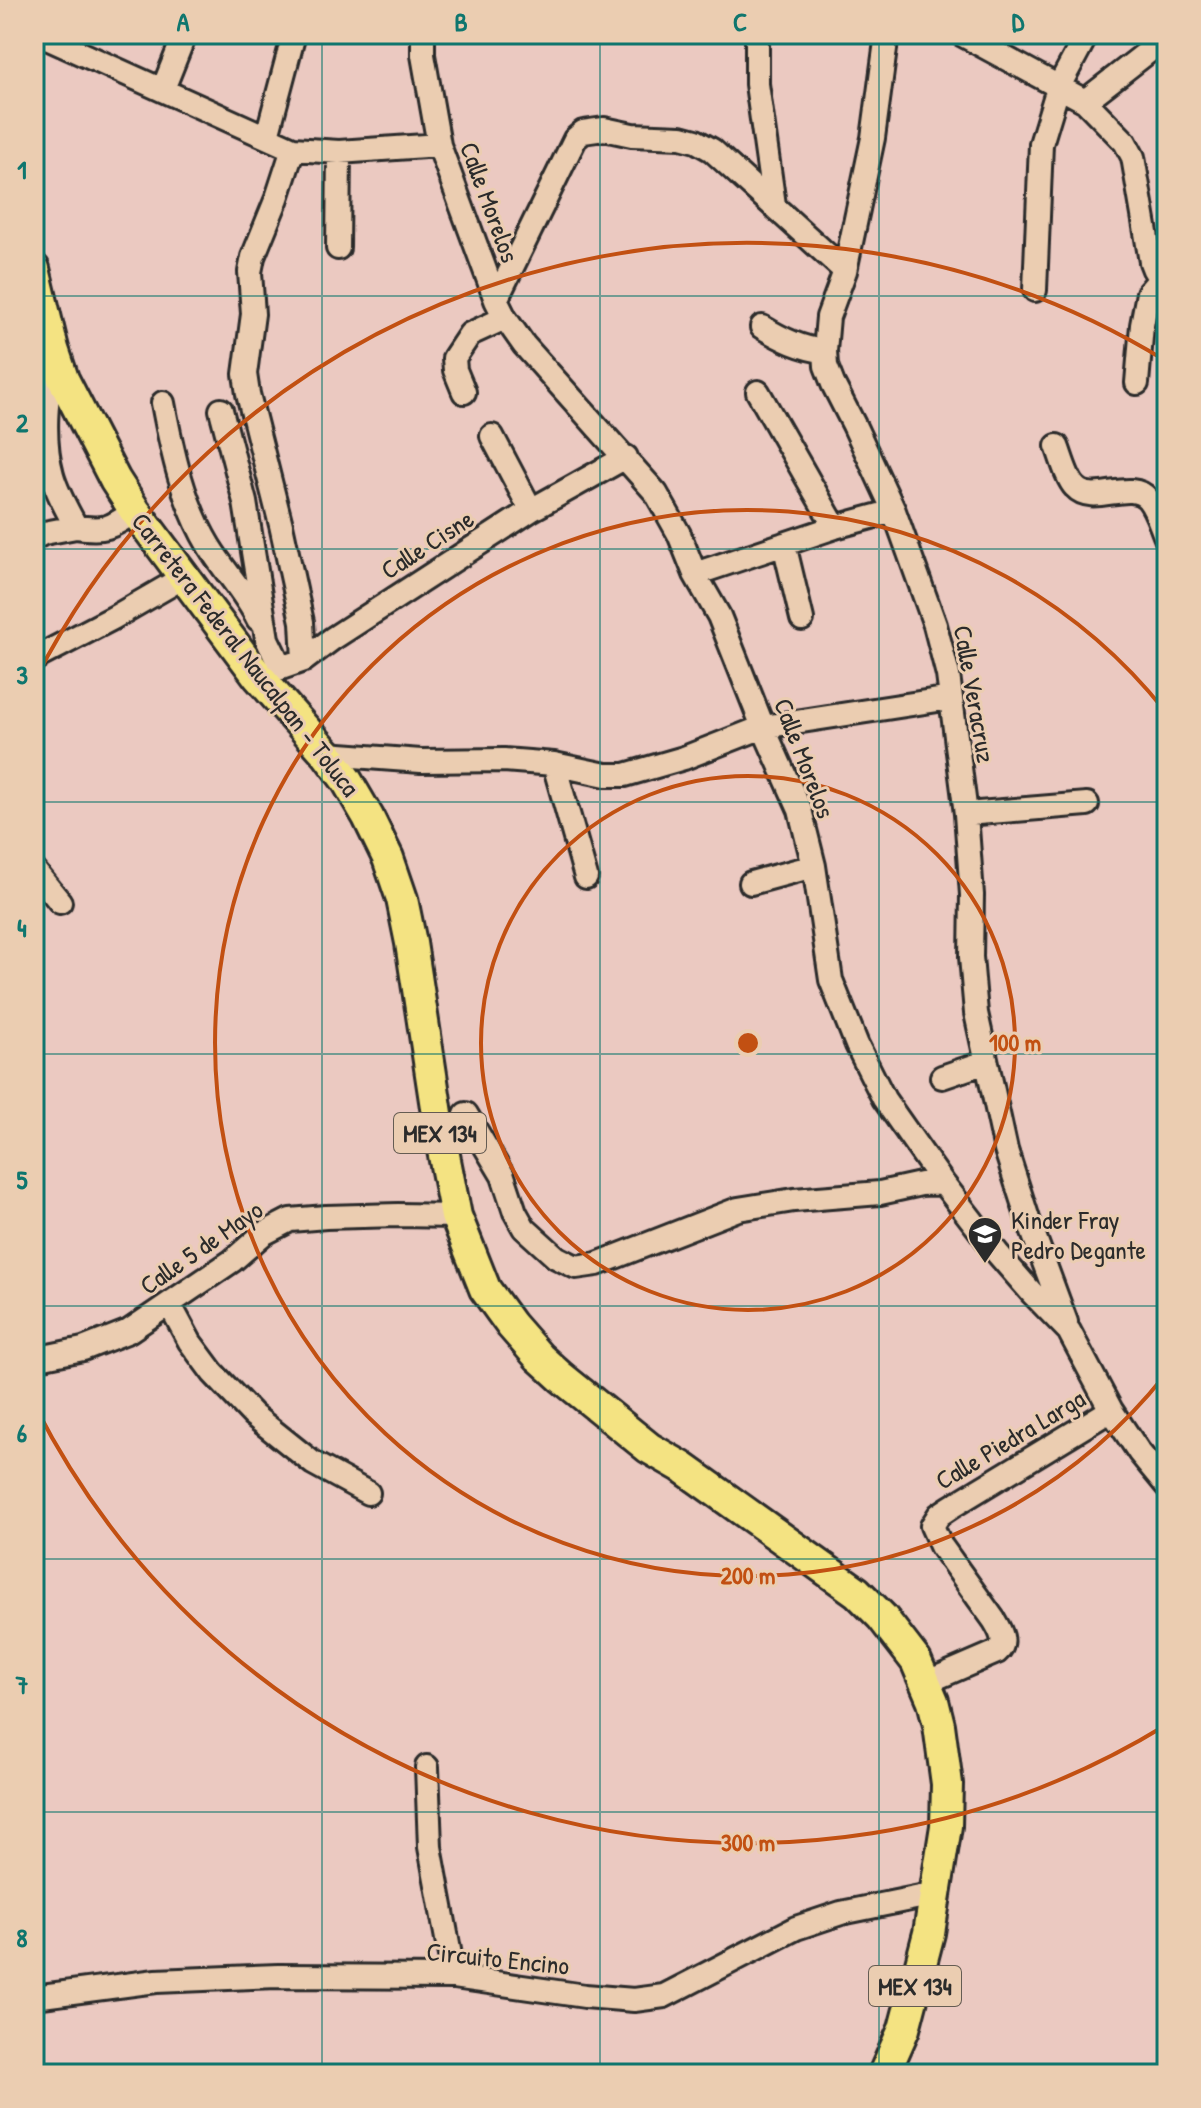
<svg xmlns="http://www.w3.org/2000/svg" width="1201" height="2108" font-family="'Patrick Hand',sans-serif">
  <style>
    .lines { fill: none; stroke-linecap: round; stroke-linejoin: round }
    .minor-casing { stroke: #2b2b2b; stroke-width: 28 }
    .major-casing { stroke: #2b2b2b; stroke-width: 36 }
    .minor { stroke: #ebcdb1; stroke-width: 22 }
    .major { stroke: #f4e382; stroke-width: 30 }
    .grid { fill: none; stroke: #0f766e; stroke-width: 2; stroke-opacity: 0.55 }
    .ring { fill: none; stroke: #c25012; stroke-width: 4 }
    .labels { text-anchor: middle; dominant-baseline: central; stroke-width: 6; stroke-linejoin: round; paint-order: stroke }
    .shield { fill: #ebcdb1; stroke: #655c53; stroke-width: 2 }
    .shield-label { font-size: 24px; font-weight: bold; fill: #2b2b2b }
    .street-label { font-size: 26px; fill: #2b2b2b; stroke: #ebcdb1 }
    .poi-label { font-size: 26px; fill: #2b2b2b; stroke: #ebcdb1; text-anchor: start }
    .centre { fill: #c25012; stroke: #ebcdb1; stroke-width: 4 }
    .ring-label { font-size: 24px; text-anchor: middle; font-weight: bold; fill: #c25012; stroke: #ebcdb1; stroke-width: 6; stroke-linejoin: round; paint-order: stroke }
    .neatline { fill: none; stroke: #0f766e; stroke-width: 3 }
    .grid-label { font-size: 26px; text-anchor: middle; font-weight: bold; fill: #0f766e }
  </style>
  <rect width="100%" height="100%" fill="#ebc9c1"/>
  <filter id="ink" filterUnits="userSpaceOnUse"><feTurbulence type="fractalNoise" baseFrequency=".0125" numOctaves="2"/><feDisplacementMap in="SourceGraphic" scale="16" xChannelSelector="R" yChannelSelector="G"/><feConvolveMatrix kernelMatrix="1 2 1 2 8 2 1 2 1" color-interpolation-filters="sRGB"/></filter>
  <g filter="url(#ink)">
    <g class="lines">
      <g class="minor-casing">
        <path id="minor" d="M 38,34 L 293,149 L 339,152 L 439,145
          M 423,34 L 423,55 L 439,145 L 496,300 L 505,318 L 524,345 L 656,493 L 679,534 L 695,574 L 719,616 L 763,727 L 800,810 L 814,866 L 831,980 L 857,1045 L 884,1099 L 943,1183 L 998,1254 L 1032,1293 L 1069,1331 L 1111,1410 L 1139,1452 L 1167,1486
          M 757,34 L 757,84 L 774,205
          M 887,34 L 873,138 L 845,271 L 828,317 L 825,351 L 826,366 L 833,384 L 854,425 L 894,511 L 935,625 L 948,675 L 966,814 L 972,895 L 971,957 L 976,1013 L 1006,1150 L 1028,1219 L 1066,1322
          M 961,34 L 1085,101 L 1125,142 L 1133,157 L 1151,262 C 1154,272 1158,278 1167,284
          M 163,89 L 185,34
          M 1085,101 L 1167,37
          M 267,136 L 294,34
          M 293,149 L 277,198 L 253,257 L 250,272 L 253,314 L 245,374 L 248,394 L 281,525 L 302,622 L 304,660
          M 338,248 L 339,152
          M 1035,290 L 1041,144 L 1058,88 L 1087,34
          M 496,300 L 575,139 L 583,132 L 604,129 L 632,135 L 681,137 L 696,141 L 712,150 L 845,271
          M 762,327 C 782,339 802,349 825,351
          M 52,354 C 48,394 41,436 52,475 C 57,493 67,510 76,527 C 106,531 110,528 135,511
          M 1137,383 L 1142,325 L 1148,293 L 1160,279
          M 464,392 L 455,370 L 454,358 L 470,334 L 505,318
          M 758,392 L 835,527
          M 163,403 C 172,451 183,503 209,546 C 224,571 245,592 258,619
          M 221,410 L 245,502 L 267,639 L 281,668
          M 492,436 L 531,510
          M 1057,446 C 1061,456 1067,479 1075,487 C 1093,507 1130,478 1148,499 C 1157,510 1161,527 1167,540
          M 34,538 L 44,533 L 76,527
          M 784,544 L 802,619
          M 695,574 L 835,527 L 894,511
          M 34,659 L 113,618 L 184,577
          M 258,676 L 304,660 L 332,639 L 531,510 L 626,457
          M 327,754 L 421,761 L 504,760 L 554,764 L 606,775 L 625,775 L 684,758 L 763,727 L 951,698
          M 554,764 L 586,877
          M 966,814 L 1087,804
          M 34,870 L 60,902
          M 751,883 L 814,866
          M 942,1077 L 986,1062
          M 466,1114 L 503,1176 L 515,1212 L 524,1228 L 556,1257 L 576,1267 L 597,1264 L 738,1209 L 794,1200 L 880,1193 L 921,1184 L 943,1183
          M 170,1305 L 190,1342 L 213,1373 L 253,1415 L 313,1463 L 368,1493
          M 34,1359 L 83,1349 L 129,1331 L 232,1261 L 263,1234 L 290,1220 L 326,1217 L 398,1215 L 456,1216
          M 925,1683 L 997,1652 C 1008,1643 1000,1630 994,1620 L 941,1546 L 932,1526 L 939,1515 L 951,1507 L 1111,1410
          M 427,1767 L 430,1847 L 454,1977
          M 34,1997 L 156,1981 L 278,1976 L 454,1977 L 585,1996 L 634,2000 L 664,1996 L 796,1928 L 841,1913 L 935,1894"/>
      </g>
      <g class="major-casing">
        <path id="major" d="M 34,269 L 53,349 L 63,379 L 115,480 L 135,511 L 258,676 L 327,754 L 347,781 L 368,817 L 388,858 L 402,899 L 411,943 L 441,1140 L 456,1216 L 485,1289 L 511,1325 L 539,1357 L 561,1377 L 649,1448 L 682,1467 L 857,1592 L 882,1617 L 916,1661 L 933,1701 L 939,1725 L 947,1784 L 946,1826 L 929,1933 L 904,2029 L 884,2074"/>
      </g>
      <use href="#minor" class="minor"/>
      <use href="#major" class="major"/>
    </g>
  </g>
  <path class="grid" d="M 322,34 L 322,2074M 600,34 L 600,2074M 879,34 L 879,2074M 34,296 L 1167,296M 34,549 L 1167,549M 34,802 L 1167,802M 34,1054 L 1167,1054M 34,1306 L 1167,1306M 34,1559 L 1167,1559M 34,1812 L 1167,1812"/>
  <g class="ring">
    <circle cx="748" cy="1043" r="267"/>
    <path d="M1165 1375A533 533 0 1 1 1165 711"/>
    <path d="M1166 1725A800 800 0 0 1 35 1406M35 680A800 800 0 0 1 1166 361"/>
  </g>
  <defs>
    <g id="school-pin" transform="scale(1.8)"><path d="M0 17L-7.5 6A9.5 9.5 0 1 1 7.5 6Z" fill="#2b2b2b" stroke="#ebcdb1"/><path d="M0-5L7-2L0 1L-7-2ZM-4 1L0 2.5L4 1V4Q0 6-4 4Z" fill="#fff"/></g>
  </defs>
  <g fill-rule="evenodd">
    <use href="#school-pin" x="985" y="1234"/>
  </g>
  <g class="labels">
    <g class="shield">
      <rect x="394" y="1113" width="92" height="40" rx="6"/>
      <rect x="869" y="1966" width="92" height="40" rx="6"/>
    </g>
    <g class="shield-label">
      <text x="440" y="1133">MEX 134</text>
      <text x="915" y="1986">MEX 134</text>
    </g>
    <g class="street-label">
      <text transform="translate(490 202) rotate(70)">Calle Morelos</text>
      <text transform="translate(427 544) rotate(-33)">Calle Cisne</text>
      <text transform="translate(246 654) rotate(52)">Carretera Federal Naucalpan - Toluca</text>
      <text transform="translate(975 694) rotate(80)">Calle Veracruz</text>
      <text transform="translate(805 758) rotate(69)">Calle Morelos</text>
      <text transform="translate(201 1247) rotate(-35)">Calle 5 de Mayo</text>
      <text transform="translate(1010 1439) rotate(-31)">Calle Piedra Larga</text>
      <text transform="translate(498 1958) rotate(6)">Circuito Encino</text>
    </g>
    <g class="poi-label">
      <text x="1011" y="1219">Kinder Fray<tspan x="1011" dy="30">Pedro Degante</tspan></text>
    </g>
  </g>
  <circle cx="748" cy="1043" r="12" class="centre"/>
  <g class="ring-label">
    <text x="1015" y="1051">100 m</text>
    <text x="748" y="1584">200 m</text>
    <text x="748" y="1851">300 m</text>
  </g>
  <rect width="1201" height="2108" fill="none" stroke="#ebcdb1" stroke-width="88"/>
  <rect x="44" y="44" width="1113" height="2020" class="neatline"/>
  <g class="grid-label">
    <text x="183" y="31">A</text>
    <text x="461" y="31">B</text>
    <text x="740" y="31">C</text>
    <text x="1018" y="31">D</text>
    <text x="22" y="179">1</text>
    <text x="22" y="432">2</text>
    <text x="22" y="684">3</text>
    <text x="22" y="937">4</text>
    <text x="22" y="1189">5</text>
    <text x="22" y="1442">6</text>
    <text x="22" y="1694">7</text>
    <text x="22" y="1947">8</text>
  </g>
</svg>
